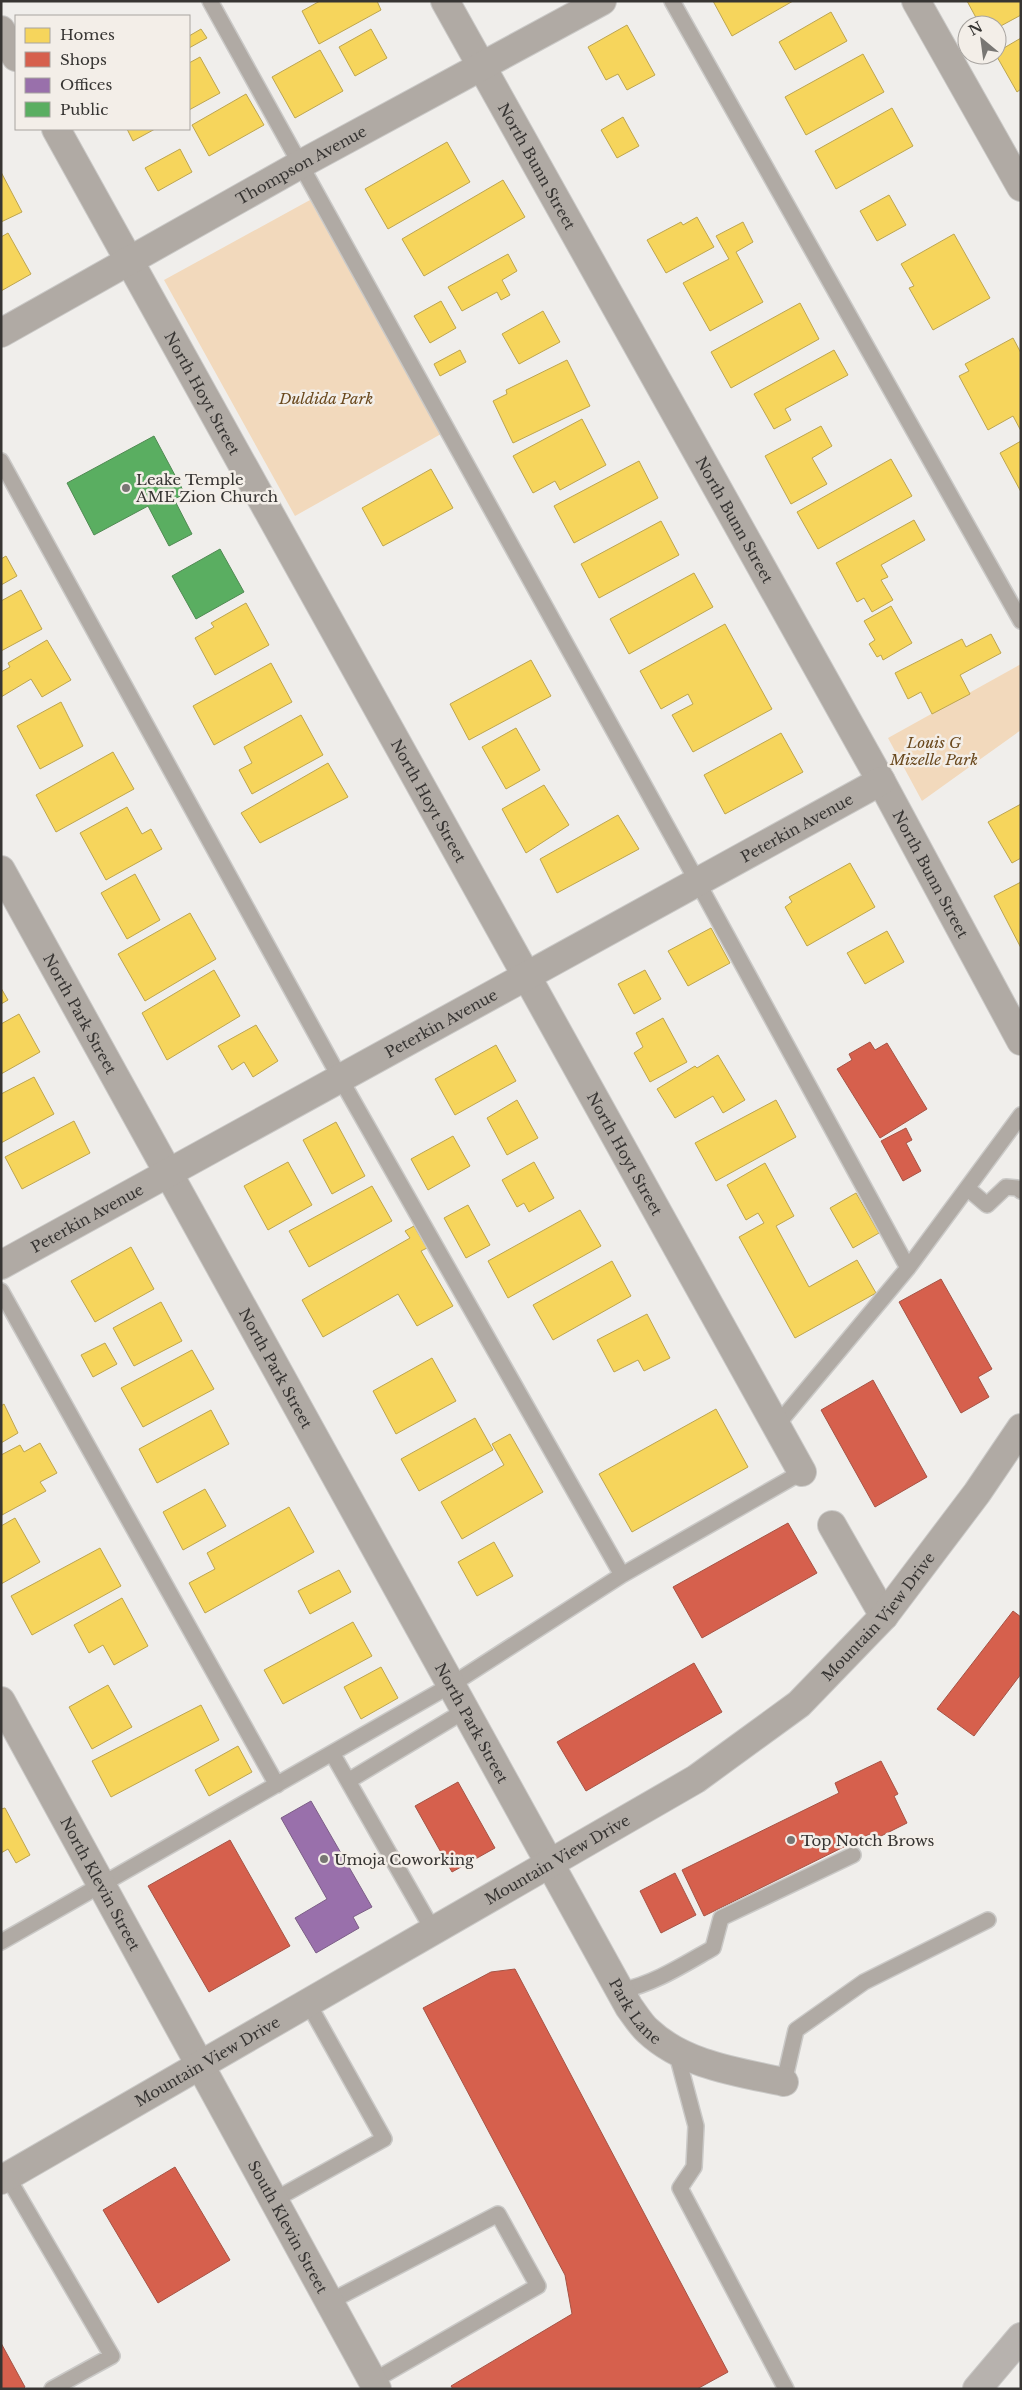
<svg xmlns="http://www.w3.org/2000/svg" width="1022" height="2390" font-family="'Libre Baskerville',serif">
  <style>
    .green { fill: #f2d9bc }
    .homes { fill: #f6d55c; stroke: #bda550 }
    .shops { fill: #d6604d; stroke: #a65345 }
    .offices { fill: #9970ab; stroke: #7c5e87 }
    .public { fill: #5aae61; stroke: #508a53 }
    .lines { fill: none; stroke-linecap: round; stroke-linejoin: round }
    .service-casing { stroke: #cac9c7; stroke-width: 18 }
    .minor-casing { stroke: #cac9c7; stroke-width: 30 }
    .tertiary-casing { stroke: #cac9c7; stroke-width: 30 }
    .motorway-casing { stroke: #cac9c7; stroke-width: 30 }
    .service { stroke: #b0aaa4; stroke-width: 15 }
    .minor { stroke: #b0aaa4; stroke-width: 28 }
    .tertiary { stroke: #b0aaa4; stroke-width: 28 }
    .motorway { stroke: #b7b2ae; stroke-width: 28 }
    .poi-dot { fill: #787673; stroke: #f3eee8; stroke-width: 2 }
    .labels { text-anchor: middle; dominant-baseline: central; stroke-width: 5; stroke-linejoin: round; paint-order: stroke }
    .street-label { font-size: 15px; fill: #373533; stroke: #f3eee8 }
    .park-label { font-size: 15px; font-style: italic; fill: #6a491e; stroke: #f3eee8 }
    .poi-label { font-size: 15px; fill: #373533; stroke: #f3eee8; text-anchor: start }
  </style>
  <rect width="100%" height="100%" fill="#f0eeeb"/>
  <path class="green" d="M 310,200 L 441,434 L 295,516 L 164,280 Z
    M 1021,664 L 1021,730 L 922,801 L 888,738 Z"/>
  <path class="homes" d="M 320,1 L 377,1 L 381,10 L 319,44 L 302,11 Z
    M 713,1 L 793,1 L 732,36 Z
    M 967,1 L 1021,1 L 1021,15 L 997,28 L 997,25 L 980,25 Z
    M 831,12 L 847,41 L 795,70 L 779,42 Z
    M 627,25 L 655,75 L 627,90 L 618,74 L 606,80 L 588,47 Z
    M 201,29 L 207,38 L 189,48 L 189,36 Z
    M 371,29 L 387,58 L 355,76 L 339,47 Z
    M 1021,38 L 1021,89 L 1017,92 L 996,55 L 997,52 Z
    M 320,50 L 343,91 L 295,118 L 272,77 Z
    M 863,54 L 884,92 L 806,135 L 785,97 Z
    M 200,57 L 220,93 L 189,110 L 189,63 Z
    M 246,94 L 264,125 L 209,156 L 192,125 Z
    M 892,108 L 913,146 L 836,189 L 815,151 Z
    M 623,117 L 639,146 L 617,158 L 601,130 Z
    M 127,129 L 155,129 L 133,141 Z
    M 447,142 L 470,182 L 388,229 L 365,189 Z
    M 180,149 L 192,172 L 158,191 L 145,168 Z
    M 1,172 L 22,212 L 1,222 Z
    M 503,180 L 525,217 L 424,276 L 402,239 Z
    M 889,195 L 906,225 L 877,241 L 860,211 Z
    M 697,217 L 714,247 L 666,273 L 647,240 L 681,222 L 683,225 Z
    M 743,222 L 753,242 L 736,252 L 763,302 L 710,331 L 683,283 L 729,259 L 716,236 Z
    M 8,233 L 31,274 L 1,291 L 1,237 Z
    M 954,234 L 990,298 L 933,330 L 909,288 L 914,286 L 901,264 Z
    M 508,254 L 517,271 L 502,280 L 510,295 L 501,300 L 497,292 L 462,311 L 448,287 Z
    M 441,301 L 456,328 L 430,343 L 414,316 Z
    M 800,303 L 819,339 L 731,388 L 711,352 Z
    M 543,311 L 560,342 L 519,364 L 502,334 Z
    M 1013,338 L 1021,353 L 1021,431 L 1013,416 L 988,430 L 959,376 L 969,371 L 965,364 Z
    M 460,350 L 466,362 L 440,376 L 434,364 Z
    M 834,350 L 848,375 L 785,409 L 791,420 L 774,429 L 754,394 Z
    M 567,360 L 590,406 L 513,443 L 493,401 L 507,394 L 506,390 Z
    M 582,419 L 606,465 L 560,490 L 555,481 L 533,493 L 513,456 Z
    M 821,426 L 832,446 L 812,458 L 827,484 L 791,504 L 765,456 Z
    M 1021,441 L 1021,492 L 1000,453 Z
    M 891,459 L 912,496 L 818,549 L 797,512 Z
    M 639,461 L 658,498 L 574,543 L 554,506 Z
    M 431,469 L 453,508 L 383,546 L 362,508 Z
    M 914,520 L 925,540 L 881,565 L 888,577 L 881,580 L 893,600 L 872,612 L 864,598 L 857,602 L 836,563 Z
    M 661,521 L 679,555 L 599,598 L 581,564 Z
    M 6,556 L 17,576 L 1,585 L 1,559 Z
    M 694,573 L 713,607 L 629,654 L 610,619 Z
    M 21,590 L 42,629 L 1,651 L 1,601 Z
    M 246,603 L 269,645 L 215,675 L 195,638 L 214,627 L 211,623 Z
    M 891,606 L 912,643 L 883,660 L 881,655 L 877,657 L 869,644 L 875,640 L 864,621 Z
    M 725,624 L 772,709 L 693,752 L 672,715 L 693,704 L 688,694 L 661,709 L 640,671 Z
    M 991,634 L 1001,653 L 960,675 L 970,694 L 932,714 L 921,692 L 908,699 L 895,673 L 962,639 L 966,647 Z
    M 47,640 L 71,680 L 42,697 L 31,679 L 1,697 L 1,672 L 10,667 L 8,663 Z
    M 531,660 L 551,696 L 469,740 L 450,704 Z
    M 271,663 L 292,702 L 214,745 L 193,706 Z
    M 61,702 L 83,746 L 40,769 L 17,726 Z
    M 301,715 L 323,755 L 252,794 L 239,770 L 252,763 L 244,747 Z
    M 516,728 L 540,770 L 506,789 L 482,747 Z
    M 781,733 L 803,772 L 725,814 L 704,775 Z
    M 113,752 L 134,789 L 56,832 L 36,795 Z
    M 328,763 L 348,797 L 260,843 L 241,813 Z
    M 544,785 L 569,825 L 526,853 L 502,809 Z
    M 1021,804 L 1021,858 L 1012,863 L 988,822 Z
    M 127,807 L 142,834 L 151,829 L 162,849 L 106,880 L 80,833 Z
    M 618,815 L 639,849 L 557,893 L 540,859 Z
    M 850,863 L 875,907 L 807,946 L 785,907 L 792,902 L 789,897 Z
    M 135,874 L 160,920 L 127,939 L 101,893 Z
    M 1021,882 L 1021,948 L 994,896 Z
    M 190,913 L 216,959 L 145,1001 L 118,954 Z
    M 711,928 L 730,963 L 688,986 L 668,951 Z
    M 887,931 L 904,962 L 865,984 L 847,953 Z
    M 214,970 L 240,1016 L 167,1060 L 142,1013 Z
    M 645,970 L 661,999 L 634,1014 L 618,984 Z
    M 1,988 L 8,1000 L 1,1004 Z
    M 19,1014 L 40,1052 L 1,1074 L 1,1024 Z
    M 663,1018 L 687,1062 L 650,1082 L 634,1053 L 643,1047 L 636,1033 Z
    M 256,1025 L 278,1061 L 253,1077 L 244,1062 L 232,1070 L 218,1046 Z
    M 496,1045 L 516,1081 L 455,1115 L 435,1079 Z
    M 718,1055 L 745,1100 L 723,1113 L 713,1096 L 675,1118 L 657,1089 L 695,1066 L 697,1068 Z
    M 34,1077 L 54,1114 L 1,1143 L 1,1094 Z
    M 517,1100 L 538,1138 L 507,1155 L 487,1118 Z
    M 776,1100 L 796,1137 L 716,1181 L 695,1143 Z
    M 74,1121 L 90,1153 L 22,1189 L 5,1157 Z
    M 336,1122 L 365,1176 L 332,1194 L 303,1140 Z
    M 453,1136 L 470,1166 L 428,1190 L 411,1159 Z
    M 288,1162 L 312,1205 L 268,1230 L 244,1186 Z
    M 534,1162 L 554,1198 L 529,1212 L 524,1203 L 517,1207 L 502,1180 Z
    M 765,1163 L 794,1216 L 776,1226 L 809,1287 L 857,1260 L 876,1293 L 795,1338 L 739,1237 L 764,1223 L 758,1213 L 746,1220 L 727,1185 Z
    M 372,1186 L 392,1221 L 309,1267 L 289,1231 Z
    M 856,1193 L 879,1233 L 853,1248 L 830,1208 Z
    M 468,1205 L 490,1245 L 466,1258 L 444,1218 Z
    M 580,1210 L 601,1246 L 508,1298 L 488,1261 Z
    M 414,1226 L 427,1248 L 421,1251 L 453,1306 L 417,1326 L 398,1294 L 323,1337 L 302,1300 L 410,1238 L 405,1231 Z
    M 131,1247 L 154,1289 L 95,1322 L 71,1281 Z
    M 612,1261 L 631,1296 L 553,1340 L 533,1305 Z
    M 161,1302 L 182,1341 L 134,1366 L 113,1328 Z
    M 647,1314 L 670,1358 L 644,1371 L 638,1360 L 614,1372 L 597,1340 Z
    M 105,1343 L 117,1364 L 93,1377 L 81,1355 Z
    M 192,1350 L 214,1389 L 143,1427 L 121,1388 Z
    M 432,1358 L 456,1401 L 396,1434 L 373,1391 Z
    M 4,1404 L 18,1433 L 1,1443 L 1,1406 Z
    M 716,1409 L 748,1467 L 632,1532 L 599,1474 Z
    M 211,1410 L 229,1444 L 157,1483 L 139,1449 Z
    M 475,1418 L 493,1450 L 419,1491 L 401,1459 Z
    M 510,1434 L 543,1492 L 462,1539 L 441,1502 L 504,1465 L 492,1444 Z
    M 40,1443 L 57,1473 L 40,1482 L 46,1491 L 2,1515 L 1,1455 L 20,1445 L 24,1452 Z
    M 205,1489 L 226,1526 L 183,1550 L 163,1512 Z
    M 289,1507 L 314,1552 L 205,1613 L 189,1583 L 215,1569 L 207,1553 Z
    M 15,1518 L 40,1562 L 1,1584 L 1,1526 Z
    M 494,1542 L 513,1576 L 477,1596 L 458,1562 Z
    M 100,1548 L 121,1586 L 32,1635 L 11,1596 Z
    M 339,1570 L 351,1592 L 310,1614 L 298,1591 Z
    M 122,1598 L 148,1646 L 114,1665 L 103,1645 L 89,1653 L 74,1625 Z
    M 353,1622 L 372,1656 L 283,1704 L 264,1670 Z
    M 381,1667 L 398,1698 L 361,1719 L 344,1687 Z
    M 108,1685 L 132,1727 L 92,1749 L 69,1707 Z
    M 201,1705 L 219,1740 L 111,1797 L 92,1761 Z
    M 238,1746 L 252,1772 L 209,1796 L 195,1770 Z
    M 5,1808 L 30,1855 L 16,1863 L 8,1849 L 1,1853 L 1,1809 Z"/>
  <path class="shops" d="M 870,1042 L 875,1050 L 887,1043 L 927,1109 L 880,1138 L 837,1069 L 852,1060 L 849,1054 Z
    M 906,1128 L 912,1140 L 906,1143 L 921,1171 L 903,1181 L 881,1141 Z
    M 941,1279 L 992,1369 L 978,1377 L 989,1397 L 961,1413 L 899,1302 Z
    M 873,1380 L 927,1477 L 875,1507 L 821,1410 Z
    M 788,1523 L 817,1573 L 702,1638 L 673,1587 Z
    M 1013,1611 L 1021,1617 L 1021,1674 L 974,1736 L 937,1709 Z
    M 694,1663 L 722,1712 L 586,1791 L 557,1742 Z
    M 881,1761 L 898,1794 L 894,1796 L 907,1823 L 877,1838 L 874,1832 L 704,1916 L 682,1870 L 839,1793 L 835,1783 Z
    M 458,1782 L 495,1848 L 452,1872 L 415,1806 Z
    M 230,1840 L 290,1946 L 209,1992 L 148,1886 Z
    M 675,1873 L 696,1915 L 661,1933 L 640,1891 Z
    M 515,1969 L 728,2372 L 697,2389 L 453,2389 L 451,2386 L 572,2314 L 565,2275 L 423,2008 L 491,1972 Z
    M 175,2167 L 230,2260 L 158,2303 L 103,2210 Z
    M 1,2343 L 25,2387 L 23,2389 L 1,2389 Z"/>
  <path class="offices" d="M 311,1801 L 372,1907 L 353,1917 L 359,1928 L 316,1953 L 295,1918 L 327,1899 L 281,1818 Z"/>
  <path class="public" d="M 154,436 L 185,494 L 174,499 L 192,534 L 169,546 L 148,506 L 94,535 L 67,483 Z
    M 220,549 L 244,592 L 196,619 L 172,576 Z"/>
  <g class="lines">
    <g class="service-casing">
      <path id="service" d="M 210,1 L 697,881 L 908,1268
        M 672,1 L 1021,621
        M 1,461 L 340,1078 L 622,1575
        M 967,1188 L 987,1205 L 1006,1187 L 1017,1188 L 1021,1191
        M 1,1291 L 277,1785
        M 777,1425 L 908,1268 L 1021,1115
        M 332,1753 L 434,1932
        M 348,1781 L 466,1710
        M 1,1942 L 451,1685 L 622,1575 L 802,1472
        M 620,1991 C 654,1984 683,1965 713,1948 L 721,1918 L 853,1855
        M 676,2051 L 696,2126 L 694,2167 L 680,2188 L 786,2389
        M 784,2082 L 796,2030 L 864,1982 L 988,1920
        M 7,2176 L 112,2356 L 52,2389
        M 274,2200 L 384,2139 L 308,2003
        M 329,2302 L 498,2214 L 538,2286 L 373,2381"/>
    </g>
    <g class="minor-casing">
      <g id="minor">
        <path id="s1" d="M 445,1 L 881,781 L 1021,1041"/>
        <path d="M 916,1 L 1021,187"/>
        <path d="M 1,30 L 16,57"/>
        <path id="s2" d="M 56,129 L 802,1472"/>
        <path id="s3" d="M 1,333 L 301,164 L 602,1"/>
        <path id="s4" d="M 1,870 L 629,2007 C 635,2015 641,2025 648,2031 C 684,2065 738,2072 784,2082"/>
        <path id="s5" d="M 1,1265 L 881,781"/>
        <path d="M 832,1525 L 884,1616"/>
        <path id="s6" d="M 1,1701 L 377,2389"/>
      </g>
    </g>
    <g class="tertiary-casing">
      <g id="tertiary">
        <path id="s7" d="M 1,2180 L 696,1779 L 799,1704 L 884,1616 L 977,1493 L 1021,1428"/>
      </g>
    </g>
    <g class="motorway-casing">
      <path id="motorway" d="M 977,2389 L 1021,2337"/>
    </g>
    <use href="#service" class="service"/>
    <use href="#minor" class="minor"/>
    <use href="#tertiary" class="tertiary"/>
    <use href="#motorway" class="motorway"/>
  </g>
  <g class="poi-dot">
    <circle cx="126" cy="488" r="5"/>
    <circle cx="791" cy="1840" r="5"/>
    <circle cx="324" cy="1859" r="5"/>
  </g>
  <g class="labels">
    <g class="street-label">
      <text stroke="none"><textPath href="#s3" startOffset="344">Thompson Avenue</textPath></text>
      <text stroke="none"><textPath href="#s1" startOffset="189">North Bunn Street</textPath></text>
      <text stroke="none"><textPath href="#s2" startOffset="302">North Hoyt Street</textPath></text>
      <text stroke="none"><textPath href="#s1" startOffset="594">North Bunn Street</textPath></text>
      <text stroke="none"><textPath href="#s2" startOffset="768">North Hoyt Street</textPath></text>
      <text stroke="none"><textPath href="#s5" startOffset="908">Peterkin Avenue</textPath></text>
      <text stroke="none"><textPath href="#s1" startOffset="999">North Bunn Street</textPath></text>
      <text stroke="none"><textPath href="#s4" startOffset="164">North Park Street</textPath></text>
      <text stroke="none"><textPath href="#s5" startOffset="502">Peterkin Avenue</textPath></text>
      <text stroke="none"><textPath href="#s2" startOffset="1172">North Hoyt Street</textPath></text>
      <text stroke="none"><textPath href="#s5" startOffset="98">Peterkin Avenue</textPath></text>
      <text stroke="none"><textPath href="#s4" startOffset="569">North Park Street</textPath></text>
      <text stroke="none"><textPath href="#s7" startOffset="1048">Mountain View Drive</textPath></text>
      <text stroke="none"><textPath href="#s4" startOffset="974">North Park Street</textPath></text>
      <text stroke="none"><textPath href="#s7" startOffset="642">Mountain View Drive</textPath></text>
      <text stroke="none"><textPath href="#s6" startOffset="208">North Klevin Street</textPath></text>
      <text stroke="none"><textPath href="#s4" startOffset="1306">Park Lane</textPath></text>
      <text stroke="none"><textPath href="#s7" startOffset="238">Mountain View Drive</textPath></text>
      <text stroke="none"><textPath href="#s6" startOffset="599">South Klevin Street</textPath></text>
    </g>
    <g class="park-label">
      <text x="326" y="398">Duldida Park</text>
      <text x="934" y="742">Louis G<tspan x="934" dy="17">Mizelle Park</tspan></text>
    </g>
    <g class="poi-label">
      <text x="136" y="479">Leake Temple<tspan x="136" dy="17">AME Zion Church</tspan></text>
      <text x="801" y="1840">Top Notch Brows</text>
      <text x="334" y="1859">Umoja Coworking</text>
    </g>
  </g>
  <rect width="1022" height="2390" fill="none" stroke="#373533" stroke-width="5"/>
  <rect x="15" y="15" width="175" height="115" fill="#f3eee8" stroke="#a8a4a0"/>
  <rect x="25" y="28" width="25" height="15" fill="#f6d55c" stroke="#a8a4a0"/>
  <text x="60" y="40" font-size="15" fill="#373533">Homes</text>
  <rect x="25" y="52" width="25" height="15" fill="#d6604d" stroke="#a8a4a0"/>
  <text x="60" y="65" font-size="15" fill="#373533">Shops</text>
  <rect x="25" y="78" width="25" height="15" fill="#9970ab" stroke="#a8a4a0"/>
  <text x="60" y="90" font-size="15" fill="#373533">Offices</text>
  <rect x="25" y="102" width="25" height="15" fill="#5aae61" stroke="#a8a4a0"/>
  <text x="60" y="115" font-size="15" fill="#373533">Public</text>
  <g transform="translate(982 40) rotate(331)"><circle r="24" fill="#f3eee8" stroke="#a8a4a0"/>
  <path d="M0-4L9 19L0 12L-9 19Z" fill="#787673"/>
  <text y="-8" font-size="14" font-weight="bold" text-anchor="middle" fill="#373533">N</text>
  </g>
</svg>
